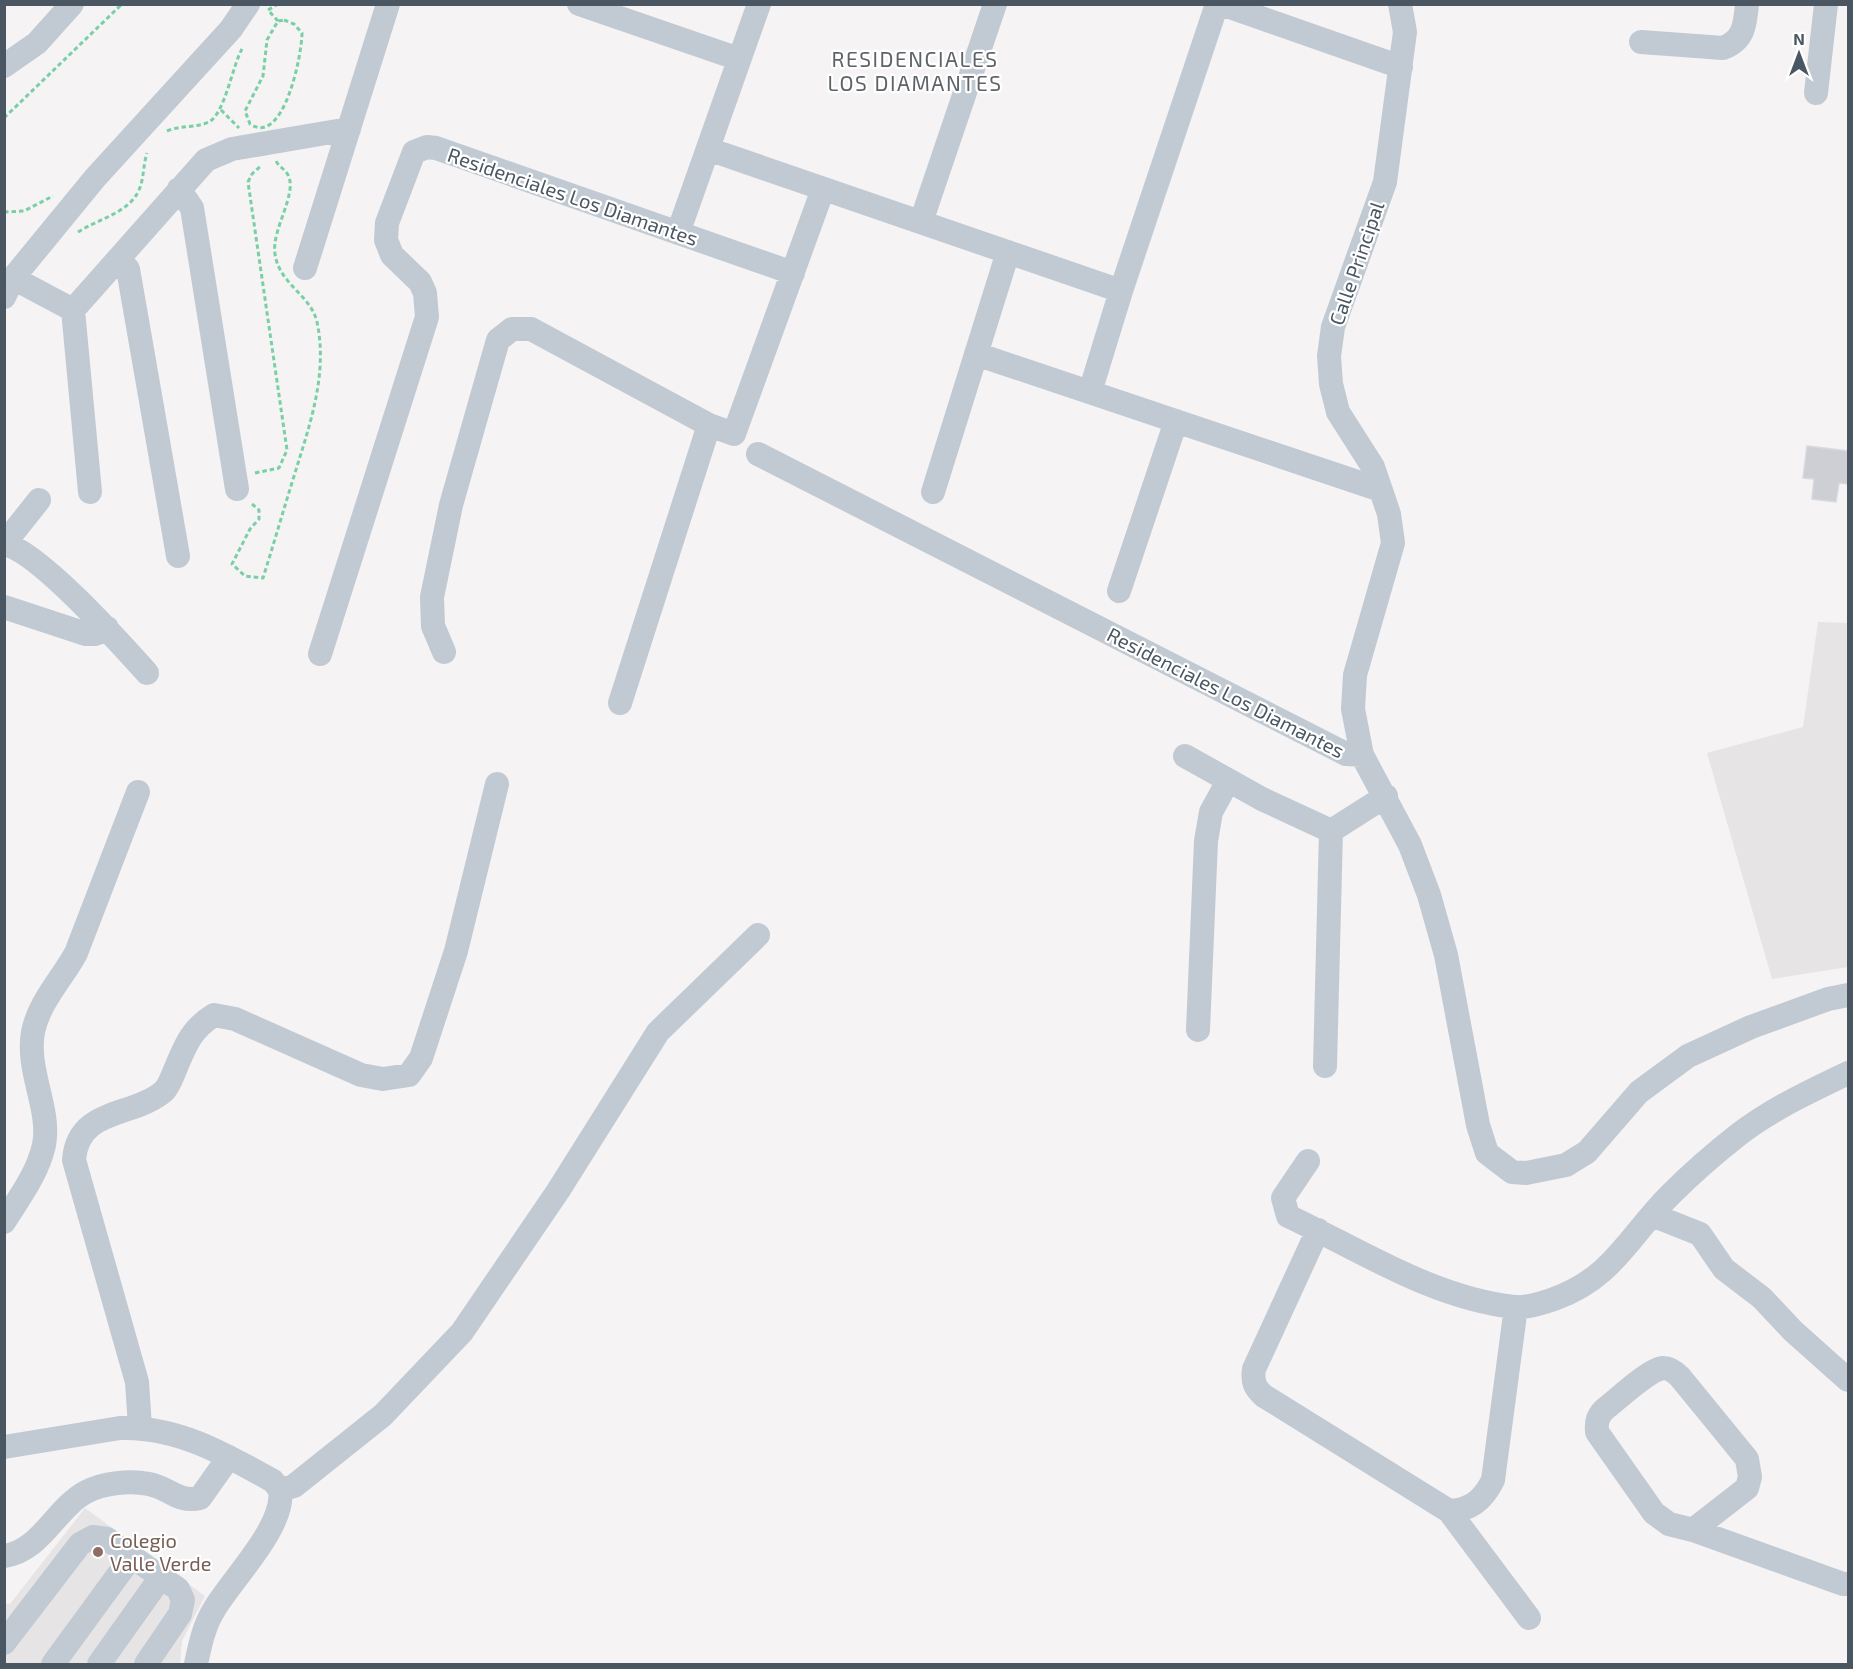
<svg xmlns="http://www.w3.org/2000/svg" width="1853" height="1669" font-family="'Exo 2',sans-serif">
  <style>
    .education { fill: #e6e4e5 }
    .building { fill: #cdcfd5; stroke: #d7d9de; stroke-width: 1.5 }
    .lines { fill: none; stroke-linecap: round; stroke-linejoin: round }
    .path { stroke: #7ad0a6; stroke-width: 3; stroke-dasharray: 4.5 3; stroke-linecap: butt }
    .minor { stroke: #c1cad2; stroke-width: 24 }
    .education-dot { fill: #8d6e63; stroke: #fff; stroke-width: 2 }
    .labels { text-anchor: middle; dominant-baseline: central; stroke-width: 4.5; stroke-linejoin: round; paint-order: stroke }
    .street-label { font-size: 20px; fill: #4a5661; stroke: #fff }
    .education-label { font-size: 20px; fill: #785e54; stroke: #fff; text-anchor: start }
    .neighbourhood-label { font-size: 21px; letter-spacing: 1.5px; fill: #5f6368; stroke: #fff }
  </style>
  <rect width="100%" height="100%" fill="#f5f3f3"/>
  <path class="education" d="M 1818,622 L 1848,623 L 1848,967 L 1772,979 L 1707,753 L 1803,727 Z
    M 85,1508 L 205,1596 L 182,1641 L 180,1664 L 5,1664 L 4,1603 L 10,1604 Z"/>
  <path class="building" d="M 1807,446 L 1848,451 L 1848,484 L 1839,483 L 1836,502 L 1812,499 L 1814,479 L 1803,478 Z"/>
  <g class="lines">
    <path class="path" d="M 284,20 L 294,24 L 302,33 C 302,54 284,147 250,124 L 245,111 L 263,76 L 267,40 L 278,21 Z
      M 278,21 L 268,10 L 278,4
      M 221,110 L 239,128
      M 4,118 L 122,4
      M 167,131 C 181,125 196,128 209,122 C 225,113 232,67 242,49
      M 4,212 L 24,211 L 53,196
      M 78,232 C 98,219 129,213 139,190 C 144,179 143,165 147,153
      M 255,473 L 279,468 L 287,450 L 248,182 L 252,174 L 262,165
      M 252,504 L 259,510 L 259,519 L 250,529 L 232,564 L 245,576 L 263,578 C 274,543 284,508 295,473 C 310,424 328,374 317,322 C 311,295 279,284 275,254 C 271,230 298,194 288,175 C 285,169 279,167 276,161"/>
    <path class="minor" d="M 579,4 L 739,59
      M 1221,4 L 1401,67
      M 1400,4 L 1405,32 L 1385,182 L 1333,327 L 1329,356 L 1331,384 L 1338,412 L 1373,467 L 1389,514 L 1393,543 L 1355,675 L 1353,709 L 1362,755 L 1410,845 L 1429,895 L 1446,955 L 1478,1125 L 1487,1153 L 1512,1172 L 1526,1173 L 1566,1165 L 1587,1152 L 1639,1092 L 1688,1056 L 1751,1027 L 1828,999 L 1848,995
      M 1641,42 L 1723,48 C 1744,40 1745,25 1747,4
      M 4,66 L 37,43 L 72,4
      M 1816,93 L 1826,4
      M 708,149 L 1121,291
      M 179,189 L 192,208 L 237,489
      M 921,222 L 995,4
      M 678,233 L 759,4
      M 118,259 L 128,269 L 178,556
      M 305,268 L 388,4
      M 13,278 L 73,310 L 206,160 L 232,149 L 349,129
      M 4,297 L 13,278 L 95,178 L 231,29 L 248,4
      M 73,310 L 90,492
      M 976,354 L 1381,490
      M 1090,392 L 1121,291 L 1217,4
      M 758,454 L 1346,754 L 1362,755
      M 933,492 L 1008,252
      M 4,544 C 38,551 121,644 147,673
      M 4,544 L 39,500
      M 1119,591 L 1176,421
      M 4,607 L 86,634 L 95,634 L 107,628
      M 444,652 L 433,626 L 432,597 L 451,505 L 498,340 L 512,329 L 531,329 L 709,425 L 734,434 L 823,189
      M 320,654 L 427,317 L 425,293 L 420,282 L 392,255 L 386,240 L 387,223 L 414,152 L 427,147 L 436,148 L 793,273
      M 620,703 L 709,425
      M 1185,756 L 1262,799 L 1331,831
      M 1198,1030 L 1206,841 L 1211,812 L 1228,781
      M 1325,1066 L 1331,831 L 1386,796
      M 1308,1161 L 1283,1198 L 1288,1216 C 1360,1250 1433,1298 1514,1307 C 1526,1308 1543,1303 1554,1299 C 1613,1278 1629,1236 1670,1195 C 1691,1174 1715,1153 1738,1135 C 1772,1109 1810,1091 1848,1073
      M 1652,1215 L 1700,1234 L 1724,1269 L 1762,1298 L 1793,1331 L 1848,1380
      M 4,1222 C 19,1198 38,1173 44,1145 C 51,1109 26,1071 33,1032 C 39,1002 62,979 76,953 L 138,792
      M 1318,1230 L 1254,1369 C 1252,1382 1255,1388 1264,1396 L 1449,1511 C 1471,1510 1483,1500 1493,1480 L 1516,1307
      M 140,1427 L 137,1382 L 74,1160 C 78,1107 133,1118 164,1091 C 169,1086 172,1077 175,1070 C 185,1046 191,1029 214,1015 L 235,1019 L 361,1075 L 383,1079 L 409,1075 L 421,1058 L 456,951 L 497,784
      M 4,1447 L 120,1428 C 177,1426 225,1454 273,1481 L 280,1490 C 286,1525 233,1578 215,1608 C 204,1625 200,1645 196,1664
      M 280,1490 L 294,1486 L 383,1415 L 462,1332 L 558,1191 L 658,1032 L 758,935
      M 1449,1511 L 1529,1618
      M 1693,1530 L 1747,1488 L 1750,1477 L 1747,1459 L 1680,1377 C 1675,1372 1670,1368 1663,1368 C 1648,1370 1618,1399 1606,1408 C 1598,1415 1596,1421 1597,1432 L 1654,1513 L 1669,1524 L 1693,1530 L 1843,1584 L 1848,1584
      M 4,1556 C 41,1551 56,1508 86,1492 C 103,1483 130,1480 149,1484 C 170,1488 177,1503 200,1498 L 229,1457
      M 4,1643 L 80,1544 L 93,1537 L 107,1539 L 178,1589 L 183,1600 L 180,1614 L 146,1664
      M 53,1664 L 132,1556
      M 99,1664 L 161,1577"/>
  </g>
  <circle class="education-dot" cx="98" cy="1552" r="6"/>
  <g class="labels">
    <g class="street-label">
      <text transform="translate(573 196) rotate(19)">Residenciales Los Diamantes</text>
      <text transform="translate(1356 263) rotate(-71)">Calle Principal</text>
      <text transform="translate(1226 692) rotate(27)">Residenciales Los Diamantes</text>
    </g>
    <g class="education-label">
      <text x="110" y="1540">Colegio<tspan x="110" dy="23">Valle Verde</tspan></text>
    </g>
    <g class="neighbourhood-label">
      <text x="915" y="58">RESIDENCIALES<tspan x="915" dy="24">LOS DIAMANTES</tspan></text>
    </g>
  </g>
  <rect width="1853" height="1669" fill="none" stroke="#4a5661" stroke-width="12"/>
  <g transform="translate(1799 54)" stroke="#ffffff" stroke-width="4.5" paint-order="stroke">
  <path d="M0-4.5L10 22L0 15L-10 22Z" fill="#4a5661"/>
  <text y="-9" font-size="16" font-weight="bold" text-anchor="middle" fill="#4a5661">N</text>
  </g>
</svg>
